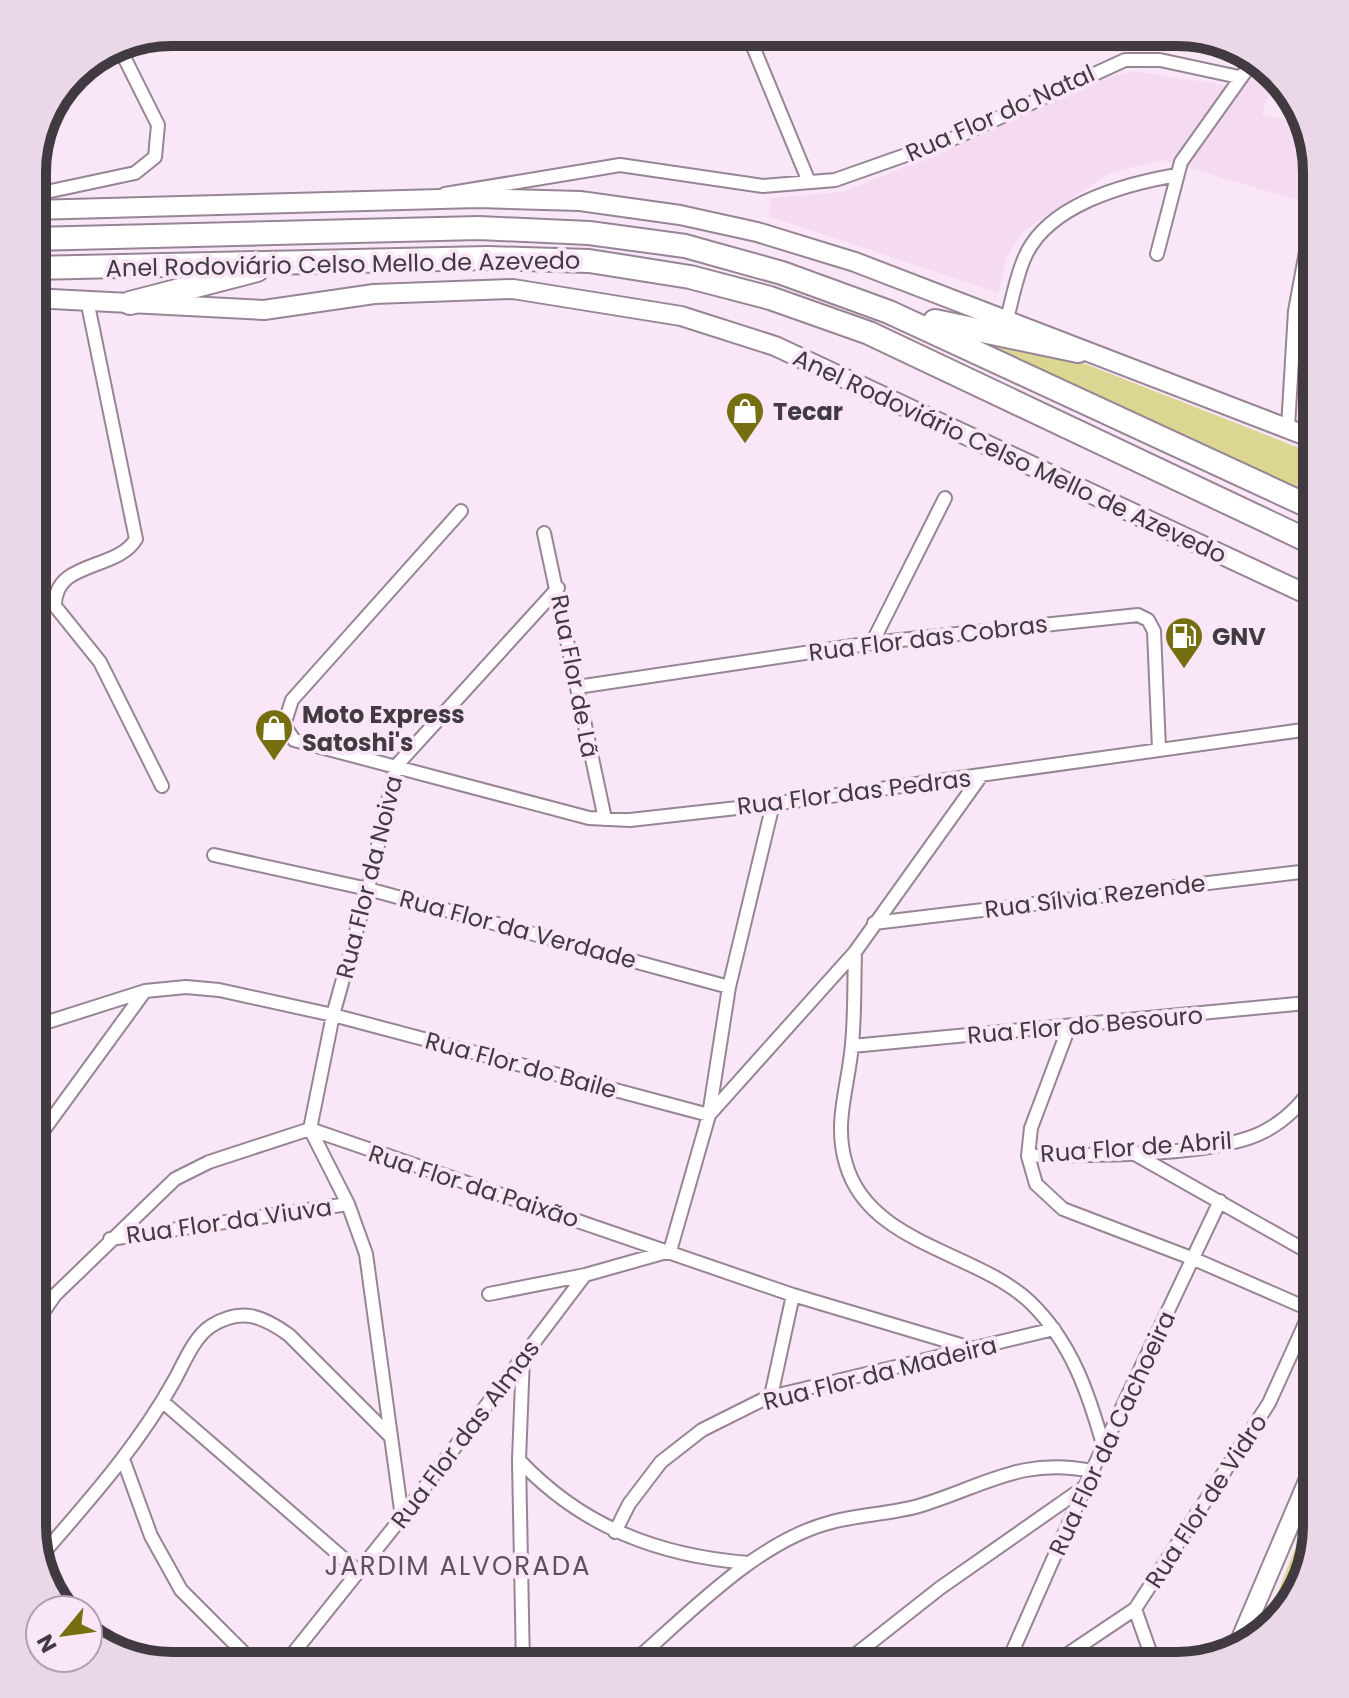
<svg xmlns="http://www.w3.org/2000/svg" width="1349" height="1698" font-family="Poppins,sans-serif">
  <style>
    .built { fill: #f5dbf2 }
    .green { fill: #dbd792 }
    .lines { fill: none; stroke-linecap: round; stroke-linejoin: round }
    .street-casing { stroke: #978595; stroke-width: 16 }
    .primary-casing { stroke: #978595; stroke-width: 22 }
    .highway-casing { stroke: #978595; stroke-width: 26 }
    .street { stroke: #fff; stroke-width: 12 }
    .primary { stroke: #fff; stroke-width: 18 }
    .highway { stroke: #fff; stroke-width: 22 }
    .labels { text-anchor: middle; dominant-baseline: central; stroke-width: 8; stroke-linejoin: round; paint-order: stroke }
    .street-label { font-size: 24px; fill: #423a41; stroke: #f9e6f7 }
    .poi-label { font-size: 24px; font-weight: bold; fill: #423a41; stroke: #f9e6f7; text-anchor: start }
    .neighbourhood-label { font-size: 26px; letter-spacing: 2px; fill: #60505e; stroke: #f9e6f7 }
    .rim { fill: none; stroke: #423a41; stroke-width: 10 }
  </style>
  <rect width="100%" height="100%" fill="#f9e6f7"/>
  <path class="built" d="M 1259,62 L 1274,76 L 1262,115 L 1302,123 L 1312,154 L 1297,200 L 1162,160 L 1109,173 L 1022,232 L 1007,257 L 998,293 L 769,216 L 770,198 L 843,192 L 986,134 L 1068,87 L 1134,71 L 1237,87 Z"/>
  <path class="green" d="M 968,335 L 1078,361 L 1317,455 L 1317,500 L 1220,459 Z
    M 1317,1493 L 1317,1527 L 1302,1588 L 1260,1637 Z"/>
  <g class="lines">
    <g class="street-casing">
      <path id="street" d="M 747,32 L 809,182
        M 445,194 L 620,165 L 763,186 L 835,180 L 957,137 L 1125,60 L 1160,60 L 1239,77
        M 32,195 L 135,173 L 155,157 L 158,125 L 121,51
        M 1157,254 L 1181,162 L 1255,58
        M 87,300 L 136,539 C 117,571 54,560 55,606 L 100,662 L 162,786
        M 1007,319 C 1012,300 1016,278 1024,259 C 1046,205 1125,184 1177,175
        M 1288,427 L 1295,311 L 1317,192
        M 461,511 L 292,700 L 284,725 L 294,740 L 589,818 L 630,820 L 773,804 L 1317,728
        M 544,533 L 605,819
        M 872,643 L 945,498
        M 577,687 L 872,643 L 1138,615 L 1148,620 L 1154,631 L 1159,749
        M 214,855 L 368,889 L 729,987
        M 874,923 L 1317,870
        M 855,952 C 854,983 855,1014 852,1044 C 849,1085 833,1122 846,1164 C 869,1245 977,1251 1031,1303 C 1072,1343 1089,1395 1104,1448
        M 32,1027 L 145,991 L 186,987 L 219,990 L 333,1015 L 709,1115 L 855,952 L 981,776
        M 1069,1027 L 1031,1128 L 1028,1156 L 1036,1184 L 1063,1209 L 1194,1259 L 1311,1310
        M 852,1046 L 1317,1002
        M 310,1129 L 333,1015 L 368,889 L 396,766 L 558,588
        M 310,1129 L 348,1204 L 366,1254 L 402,1517
        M 32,1146 L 145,991
        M 1133,1153 L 1317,1257
        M 1028,1156 C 1087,1154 1216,1158 1265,1131 C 1286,1120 1304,1101 1317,1081
        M 110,1239 L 348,1204
        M 489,1294 L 585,1275 L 670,1251 L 709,1115 L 729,987 L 773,804
        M 32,1328 L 55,1295 L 175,1179 L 209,1162 L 310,1129 L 793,1295 L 974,1349
        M 771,1396 L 793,1295
        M 163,1402 L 359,1572
        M 123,1459 L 151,1536 L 181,1590 L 257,1666
        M 519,1460 C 582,1527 659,1556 749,1563
        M 615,1532 L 629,1504 L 661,1462 L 702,1430 L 766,1398 L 1054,1329
        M 41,1556 C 89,1500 138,1446 174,1381 C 184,1363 194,1337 211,1326 C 241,1307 263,1316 289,1335 L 391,1437
        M 1135,1609 L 1155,1666
        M 283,1666 L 402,1517 L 585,1275
        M 523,1666 L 519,1460 L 523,1357
        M 629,1666 C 687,1616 756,1541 832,1522 C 861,1514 893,1514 922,1505 C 986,1485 1022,1457 1092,1471
        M 841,1666 L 940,1588 L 1083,1488
        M 1006,1666 L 1092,1471 L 1220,1201
        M 1050,1666 L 1135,1609 L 1269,1403 L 1317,1297"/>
    </g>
    <g class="primary-casing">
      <path id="primary" d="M 32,210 L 478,198 L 580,201 L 680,215 L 757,232 L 855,262 L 1317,440
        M 32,298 L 264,310 L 374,294 L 513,289 L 681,316 L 775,346 L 1317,599
        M 1237,1648 L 1317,1460"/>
    </g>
    <g class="highway-casing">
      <path id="highway" d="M 32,239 L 479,228 L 589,233 L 685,246 L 782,273 L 889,312 L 1317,510
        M 32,268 L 488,258 L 589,261 L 690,277 L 770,298 L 869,333 L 1317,545
        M 130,303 L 257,270
        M 935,321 L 1078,351"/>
    </g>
    <use href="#street" class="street"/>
    <use href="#primary" class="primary"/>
    <use href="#highway" class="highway"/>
  </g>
  <defs>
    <g id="shop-pin" transform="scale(2)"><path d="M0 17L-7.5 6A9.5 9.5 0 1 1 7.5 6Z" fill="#766f10" stroke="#f9e6f7"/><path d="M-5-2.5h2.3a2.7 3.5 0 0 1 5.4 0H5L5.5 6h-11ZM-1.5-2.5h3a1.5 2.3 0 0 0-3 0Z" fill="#fff"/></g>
    <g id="fuel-pin" transform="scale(2)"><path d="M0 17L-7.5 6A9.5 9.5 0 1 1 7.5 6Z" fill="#766f10" stroke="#f9e6f7"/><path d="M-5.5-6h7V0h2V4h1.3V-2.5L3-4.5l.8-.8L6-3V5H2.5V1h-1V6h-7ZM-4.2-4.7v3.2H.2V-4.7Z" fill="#fff"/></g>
  </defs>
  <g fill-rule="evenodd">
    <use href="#shop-pin" x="745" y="411"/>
    <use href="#fuel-pin" x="1184" y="636"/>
    <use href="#shop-pin" x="274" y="728"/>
  </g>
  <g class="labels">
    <g class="street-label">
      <text transform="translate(1000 113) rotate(-24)">Rua Flor do Natal</text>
      <text transform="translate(343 264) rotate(-1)">Anel Rodoviário Celso Mello de Azevedo</text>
      <text transform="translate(1010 456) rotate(25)">Anel Rodoviário Celso Mello de Azevedo</text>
      <text transform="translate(928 638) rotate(-7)">Rua Flor das Cobras</text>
      <text transform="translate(575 676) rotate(79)">Rua Flor de Lã</text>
      <text transform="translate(854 792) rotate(-7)">Rua Flor das Pedras</text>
      <text transform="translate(369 877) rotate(-76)">Rua Flor da Noiva</text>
      <text transform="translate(1095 896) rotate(-7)">Rua Sílvia Rezende</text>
      <text transform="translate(518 929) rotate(15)">Rua Flor da Verdade</text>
      <text transform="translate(1085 1025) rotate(-5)">Rua Flor do Besouro</text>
      <text transform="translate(521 1065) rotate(15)">Rua Flor do Baile</text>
      <text transform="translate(1136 1147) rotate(-4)">Rua Flor de Abril</text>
      <text transform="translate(474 1186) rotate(18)">Rua Flor da Paixão</text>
      <text transform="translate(229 1221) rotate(-8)">Rua Flor da Viuva</text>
      <text transform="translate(880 1373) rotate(-14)">Rua Flor da Madeira</text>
      <text transform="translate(1112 1433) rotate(-65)">Rua Flor da Cachoeira</text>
      <text transform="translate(465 1434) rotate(-53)">Rua Flor das Almas</text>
      <text transform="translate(1206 1501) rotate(-57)">Rua Flor de Vidro</text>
    </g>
    <g class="poi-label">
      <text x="773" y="411">Tecar</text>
      <text x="1212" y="636">GNV</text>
      <text x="302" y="714">Moto Express<tspan x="302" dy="28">Satoshi's</tspan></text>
    </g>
    <g class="neighbourhood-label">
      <text x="458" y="1566">JARDIM ALVORADA</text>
    </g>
  </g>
  <path d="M0 0H1349V1698H0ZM172 46H1177A126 126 0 0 1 1303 172V1526A126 126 0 0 1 1177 1652H172A126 126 0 0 1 46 1526V172A126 126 0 0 1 172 46Z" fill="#ead8e8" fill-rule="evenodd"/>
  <path class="rim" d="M172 46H1177A126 126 0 0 1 1303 172V1526A126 126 0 0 1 1177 1652H172A126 126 0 0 1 46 1526V172A126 126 0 0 1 172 46Z"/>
  <g transform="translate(64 1634) rotate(241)"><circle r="38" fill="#f9e6f7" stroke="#b0a1ae" stroke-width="2"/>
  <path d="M0-6L14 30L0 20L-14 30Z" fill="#766f10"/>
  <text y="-12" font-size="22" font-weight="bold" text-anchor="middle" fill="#423a41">N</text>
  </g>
</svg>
